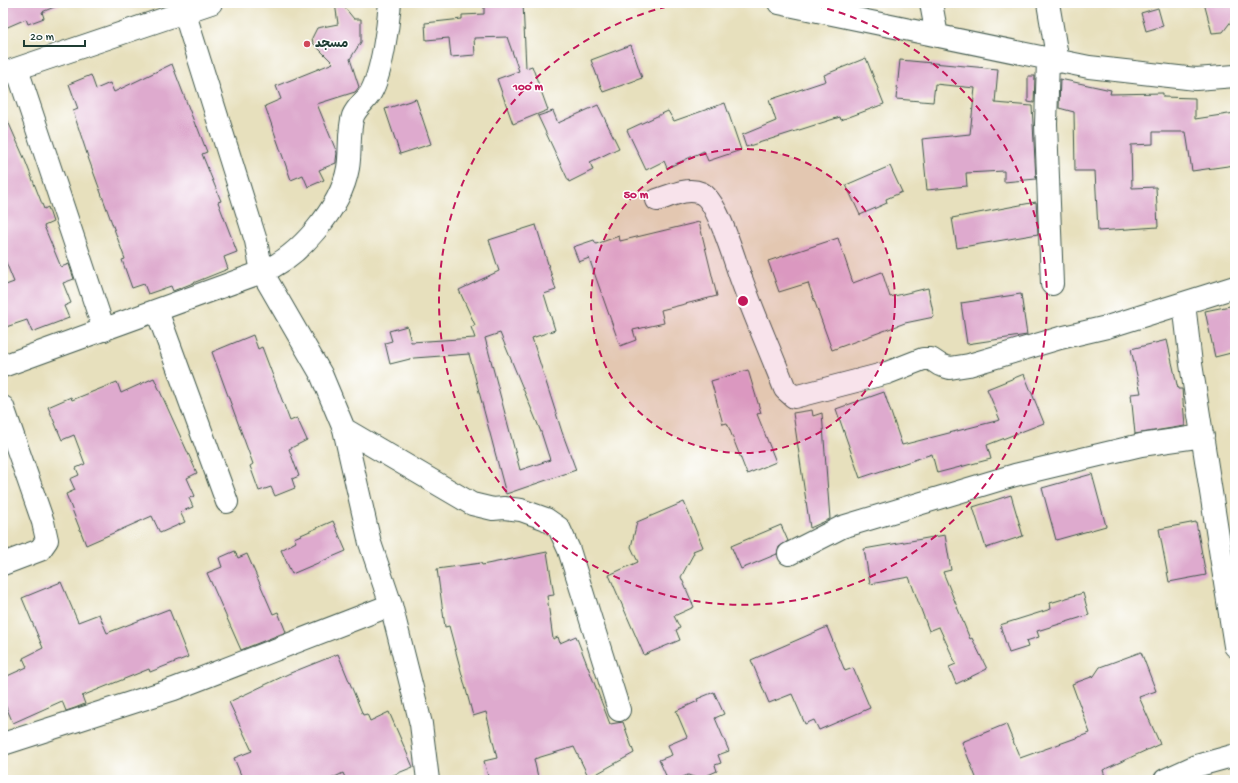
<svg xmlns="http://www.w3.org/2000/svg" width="1238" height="783" font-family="'Gochi Hand','Playpen Sans Arabic',sans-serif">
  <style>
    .building { fill: #deaace; fill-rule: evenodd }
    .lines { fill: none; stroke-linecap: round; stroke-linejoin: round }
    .minor-casing { stroke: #3d5549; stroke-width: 24 }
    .minor { stroke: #fff; stroke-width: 22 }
    .ring { fill: none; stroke: #c2185b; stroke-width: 2; stroke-dasharray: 7 5 }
    .poi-dot { fill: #d1495b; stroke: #fff; stroke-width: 1.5 }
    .labels { text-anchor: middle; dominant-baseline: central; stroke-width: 3; stroke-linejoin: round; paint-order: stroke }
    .poi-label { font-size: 13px; font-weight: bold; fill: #1f3d34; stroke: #fff; text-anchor: start }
    .centre { fill: #c2185b; stroke: #fff; stroke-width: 2 }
    .ring-label { font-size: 12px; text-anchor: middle; font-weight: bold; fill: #c2185b; stroke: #fff; stroke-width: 3; stroke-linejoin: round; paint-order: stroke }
  </style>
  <rect width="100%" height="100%" fill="#fff"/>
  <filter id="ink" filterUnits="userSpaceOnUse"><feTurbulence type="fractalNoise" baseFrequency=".025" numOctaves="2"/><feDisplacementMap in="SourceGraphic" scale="8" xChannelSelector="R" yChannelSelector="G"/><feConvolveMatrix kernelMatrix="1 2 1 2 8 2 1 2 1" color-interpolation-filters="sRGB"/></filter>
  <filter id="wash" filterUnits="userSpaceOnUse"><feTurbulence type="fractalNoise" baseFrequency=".012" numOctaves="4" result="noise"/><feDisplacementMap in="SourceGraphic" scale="16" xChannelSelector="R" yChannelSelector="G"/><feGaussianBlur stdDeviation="0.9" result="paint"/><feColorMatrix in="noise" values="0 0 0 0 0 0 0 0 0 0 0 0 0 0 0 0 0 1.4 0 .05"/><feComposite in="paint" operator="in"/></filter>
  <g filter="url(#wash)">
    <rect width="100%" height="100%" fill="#e7e0bd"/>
    <g id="blocks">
      <path class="building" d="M 3,3 L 64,3 L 42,12 L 44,18 L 28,24 L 26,19 L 3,29 Z
        M 335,3 L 341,3 L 354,19 L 361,19 L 361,42 L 350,59 L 359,87 L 355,92 L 317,104 L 337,153 L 336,160 L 336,163 L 319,170 L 324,180 L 308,187 L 303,175 L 291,180 L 265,106 L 281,99 L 276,86 L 333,63 L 313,43 L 312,38 L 317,28 L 338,24 Z
        M 484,3 L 523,3 L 526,68 L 532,66 L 548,110 L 513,124 L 497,79 L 519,71 L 507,37 L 474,38 L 475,55 L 451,57 L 449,38 L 426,40 L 425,23 L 462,19 L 462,15 L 484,14 Z
        M 1204,3 L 1232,3 L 1235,16 L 1223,32 L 1212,33 Z
        M 1158,8 L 1163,26 L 1146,31 L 1141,13 Z
        M 631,45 L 642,78 L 603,92 L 591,60 Z
        M 866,58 L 884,104 L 841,120 L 840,117 L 746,147 L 742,135 L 776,121 L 769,100 L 826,81 L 824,75 Z
        M 900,60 L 998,69 L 995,103 L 1032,106 L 1036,179 L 1004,182 L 1004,171 L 966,173 L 967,186 L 927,190 L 922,139 L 970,134 L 975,88 L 935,84 L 933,102 L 896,99 Z
        M 172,64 L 196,127 L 197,126 L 207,152 L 202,154 L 221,201 L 218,202 L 237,252 L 224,257 L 228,269 L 173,291 L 171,286 L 148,294 L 144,284 L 132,288 L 122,260 L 125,259 L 89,160 L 73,111 L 78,109 L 69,84 L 91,75 L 96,89 L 110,83 L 114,92 Z
        M 1028,76 L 1035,76 L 1034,103 L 1028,102 Z
        M 1060,79 L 1111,90 L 1110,94 L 1163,93 L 1163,97 L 1195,98 L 1195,119 L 1235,113 L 1235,165 L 1192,171 L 1186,132 L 1153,132 L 1153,144 L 1131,145 L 1132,188 L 1156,187 L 1158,227 L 1098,231 L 1095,171 L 1075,171 L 1074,112 L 1059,108 Z
        M 416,99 L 431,144 L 400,154 L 385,109 Z
        M 725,103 L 741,150 L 708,161 L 704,151 L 667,168 L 664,161 L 646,170 L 627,130 L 668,111 L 674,121 Z
        M 598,105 L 619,148 L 590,162 L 593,170 L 569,182 L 538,116 L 553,111 L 558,123 Z
        M 3,110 L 25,160 L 44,209 L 48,207 L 53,222 L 44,226 L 61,267 L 69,264 L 74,279 L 63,283 L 71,303 L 64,306 L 69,318 L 32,332 L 27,320 L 3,328 L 3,286 L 14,282 L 3,255 Z
        M 890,166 L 902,192 L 886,199 L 887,203 L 860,215 L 846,185 Z
        M 1036,202 L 1038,234 L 957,248 L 952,218 Z
        M 699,222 L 717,296 L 661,310 L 664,323 L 633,330 L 636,340 L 620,346 L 589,258 L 579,262 L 573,247 L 594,240 L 596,244 L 619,236 L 620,241 Z
        M 536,225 L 556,290 L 544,294 L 555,330 L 532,338 L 562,432 L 576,470 L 506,494 L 469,354 L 414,358 L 390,364 L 385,343 L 392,341 L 389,331 L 407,326 L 411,342 L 475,338 L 471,327 L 475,325 L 459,290 L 499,271 L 489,240 ZM 500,333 L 541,432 L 550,460 L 520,470 L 485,338 Z
        M 838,238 L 853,283 L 882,272 L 890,297 L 928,288 L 934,317 L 905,323 L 832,350 L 808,283 L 779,292 L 768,261 Z
        M 1021,294 L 1027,335 L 967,344 L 961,303 Z
        M 1235,305 L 1235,352 L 1215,357 L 1205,311 Z
        M 253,335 L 258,349 L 262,347 L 290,421 L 297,418 L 307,440 L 289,449 L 299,476 L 292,479 L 295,488 L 275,496 L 271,487 L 259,491 L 250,466 L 253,464 L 212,352 Z
        M 1167,340 L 1178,389 L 1182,389 L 1185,426 L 1135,434 L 1131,394 L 1141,393 L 1131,349 Z
        M 748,370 L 761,413 L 757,414 L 776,462 L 747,474 L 727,423 L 723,424 L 711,381 Z
        M 1024,374 L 1044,423 L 987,445 L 991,459 L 937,473 L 932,454 L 860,478 L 836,409 L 884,392 L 902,445 L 1000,420 L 987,389 Z
        M 154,378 L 197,473 L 187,478 L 195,496 L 189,498 L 193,507 L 180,512 L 185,522 L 160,533 L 152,516 L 86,545 L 66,494 L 75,490 L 70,479 L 79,475 L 76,468 L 85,464 L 74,435 L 62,440 L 48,407 L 71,397 L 72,400 L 117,382 L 121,393 Z
        M 812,410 L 813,416 L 822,413 L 830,519 L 810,528 L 793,413 Z
        M 1092,474 L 1106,526 L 1056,540 L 1042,488 Z
        M 1011,495 L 1023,536 L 986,548 L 973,507 Z
        M 684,502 L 703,547 L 693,551 L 694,553 L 681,577 L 694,607 L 674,616 L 680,628 L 676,630 L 680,640 L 644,655 L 609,575 L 638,562 L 631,547 L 637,522 Z
        M 333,521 L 346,551 L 292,574 L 281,550 L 296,542 L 294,538 Z
        M 1196,522 L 1206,575 L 1169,582 L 1159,529 Z
        M 781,525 L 788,541 L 779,547 L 777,554 L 741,569 L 731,546 Z
        M 945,535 L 951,570 L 943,572 L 970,639 L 972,638 L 987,669 L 956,684 L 949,667 L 956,664 L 939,627 L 929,631 L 909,577 L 870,584 L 864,549 Z
        M 235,551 L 238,558 L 247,554 L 273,614 L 278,612 L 286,632 L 241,650 L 207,573 L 222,567 L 219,558 Z
        M 547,552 L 554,595 L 547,596 L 553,639 L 558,637 L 560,643 L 576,636 L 610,724 L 623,722 L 634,753 L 589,778 L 574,747 L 534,759 L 538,777 L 524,780 L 489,780 L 484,761 L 497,758 L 486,712 L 473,716 L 449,626 L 445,627 L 437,569 L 481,563 L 482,565 Z
        M 61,582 L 78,622 L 99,614 L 107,633 L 169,609 L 188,657 L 150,672 L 149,669 L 82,696 L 85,704 L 75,708 L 66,711 L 62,701 L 13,723 L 3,700 L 3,678 L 27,667 L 23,658 L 43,648 L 22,598 Z
        M 1083,593 L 1089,615 L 1037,631 L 1039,637 L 1026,641 L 1028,647 L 1009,653 L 1000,625 L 1051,609 L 1050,603 Z
        M 827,627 L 845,671 L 853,668 L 870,708 L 819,730 L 814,720 L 805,724 L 792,694 L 769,703 L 751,660 Z
        M 1141,652 L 1156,691 L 1139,697 L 1160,744 L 1103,770 L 1106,780 L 977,780 L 962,742 L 1006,724 L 1020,758 L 1090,733 L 1072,684 L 1094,676 L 1100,667 Z
        M 338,654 L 363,715 L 367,714 L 370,721 L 389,712 L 413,767 L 381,780 L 346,780 L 343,773 L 329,780 L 243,780 L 234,758 L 252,751 L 229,702 L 288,674 Z
        M 714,692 L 724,714 L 715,718 L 729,751 L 718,755 L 721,763 L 715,765 L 717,771 L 699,779 L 688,775 L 676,780 L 668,780 L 659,760 L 672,755 L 668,745 L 687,737 L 676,711 L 698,701 L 697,699 Z"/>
    </g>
  </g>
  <g filter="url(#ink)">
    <use href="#blocks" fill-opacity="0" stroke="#3d5549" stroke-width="1"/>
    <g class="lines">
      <g class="minor-casing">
        <path id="minor" d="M 390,3 C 388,26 382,72 371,92 C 366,101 357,106 353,116 C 348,132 351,152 348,168 C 341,208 299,257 262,272 L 321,374 L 344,429 L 370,543 L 391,605 L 421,724 L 428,780
          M 779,3 L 1089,67 L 1196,79 L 1235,76
          M 931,3 L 937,36
          M 1048,3 L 1058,62
          M 1048,60 L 1046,124 L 1052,284
          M 17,69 L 104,330
          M 4,73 L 211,3
          M 657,200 C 670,196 687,187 701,193 C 718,200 735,263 742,281 C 755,317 771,353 785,389 L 794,397 L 887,373 L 923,359 L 931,359 L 940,365 L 950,368 L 969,365 L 1060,338 L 1107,327 L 1235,287
          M 1184,303 L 1191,364 L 1235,646
          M 157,311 L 227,502
          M 3,366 L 262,272 L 256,241 L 184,11
          M 3,407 L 43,522 L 47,540 L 40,550 L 3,564
          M 344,429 L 472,504 L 493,509 L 504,508 L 521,510 L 546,519 L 559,528 L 569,550 L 619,710
          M 789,554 L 842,527 L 1015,475 L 1141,445 L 1203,436
          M 3,744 L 174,689 L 391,605
          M 1165,780 L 1196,766 L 1232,756"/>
      </g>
      <use href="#minor" class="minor"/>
    </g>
  </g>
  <circle cx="743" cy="301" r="152" fill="#c2185b" fill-opacity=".12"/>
  <g class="ring">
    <circle cx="743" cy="301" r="152"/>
    <path d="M804 3A304 304 0 1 1 682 3"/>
  </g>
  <circle class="poi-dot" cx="307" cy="44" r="4"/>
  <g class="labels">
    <g class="poi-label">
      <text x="315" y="44">مسجد</text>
    </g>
  </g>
  <circle cx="743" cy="301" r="6" class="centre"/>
  <g class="ring-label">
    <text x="528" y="90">100 m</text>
    <text x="636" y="198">50 m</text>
  </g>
  <rect width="1238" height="783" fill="none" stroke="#fff" stroke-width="16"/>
  <path d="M24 40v6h61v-6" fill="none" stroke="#1f3d34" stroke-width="2"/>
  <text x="30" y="40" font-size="12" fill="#1f3d34" stroke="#ffffff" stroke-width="3" paint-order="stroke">20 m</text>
</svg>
